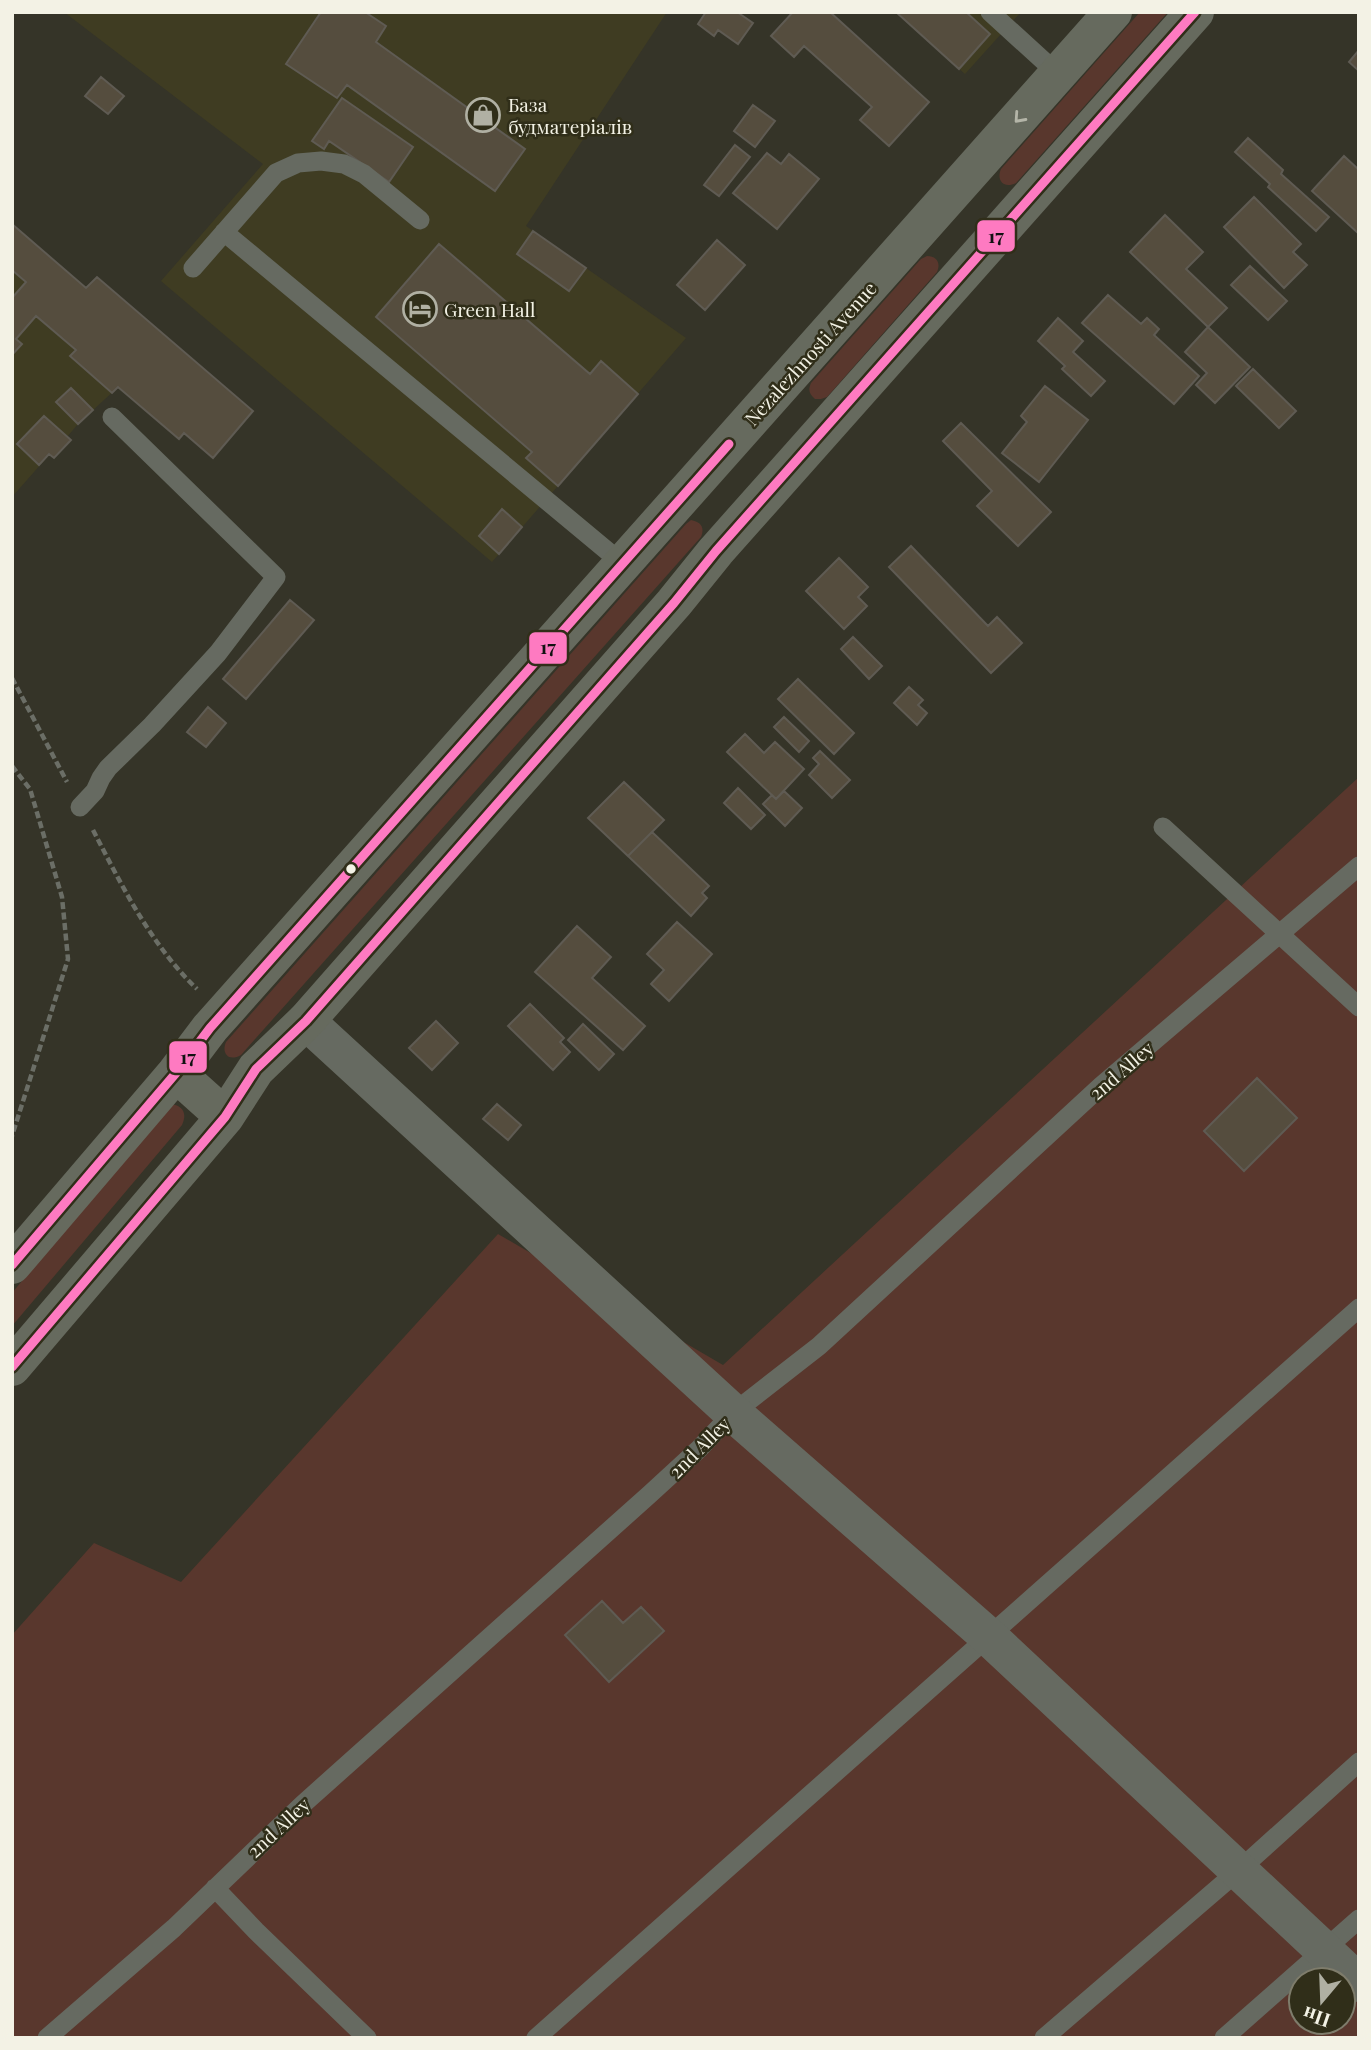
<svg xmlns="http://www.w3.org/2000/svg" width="1371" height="2050" font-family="'Playfair Display',serif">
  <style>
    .built { fill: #3f3c22 }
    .green { fill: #59372d; fill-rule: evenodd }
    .building { fill: #554d3e; stroke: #5f5b53; stroke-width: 2 }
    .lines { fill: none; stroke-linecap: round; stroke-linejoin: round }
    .path { stroke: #6b6e66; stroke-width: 4.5; stroke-dasharray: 7 3.5; stroke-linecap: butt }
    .lane { stroke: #666a61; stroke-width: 19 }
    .street { stroke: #666a61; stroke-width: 38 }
    .primary { stroke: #666a5e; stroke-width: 38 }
    .bus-1-casing { stroke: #302e19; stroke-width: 14 }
    .bus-1 { stroke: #fe7ac1; stroke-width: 9 }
    .oneway { stroke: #b4b5a8 }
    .bus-dot { fill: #f3f2e5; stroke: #302e19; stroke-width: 2.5 }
    .labels { text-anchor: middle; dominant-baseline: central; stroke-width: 5; stroke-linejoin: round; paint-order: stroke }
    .poi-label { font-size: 19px; fill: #f3f2e5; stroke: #302e19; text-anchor: start }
    .street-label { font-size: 19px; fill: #f3f2e5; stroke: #302e19 }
    .line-badge { stroke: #302e19; stroke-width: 2.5 }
    .pale-badge-label { font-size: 19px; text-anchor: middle; font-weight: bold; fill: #111 }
  </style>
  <rect width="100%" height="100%" fill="#353428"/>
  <path class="built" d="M 64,12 L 667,12 L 526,226 L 686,338 L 492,562 L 161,281 L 263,164 Z
    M 896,12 L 1021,12 L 965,74 Z
    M 12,224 L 86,288 L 97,277 L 253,411 L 213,458 L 185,433 L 179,439 L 118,387 L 78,424 L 67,437 L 71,440 L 54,458 L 49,455 L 12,497 Z"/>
  <path class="green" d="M 1140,12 L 1168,12 L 1016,183 C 1004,189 996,181 1001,169 Z
    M 927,256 C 937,256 941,263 937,272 L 827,397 L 821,399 L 815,399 C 809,394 808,390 811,383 L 921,259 Z
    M 691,520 C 701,522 705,527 701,537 L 241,1055 C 229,1062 221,1054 226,1042 L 686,524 Z
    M 1359,777 L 1359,2038 L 12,2038 L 12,1635 L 94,1543 L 181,1582 L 498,1234 L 723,1365 ZM 1301,1980 L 1343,1980 L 1343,2022 L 1301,2022 Z
    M 171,1104 C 184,1106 187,1114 182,1125 L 12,1326 L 12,1293 L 164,1109 Z"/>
  <path class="building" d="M 321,12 L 365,12 L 386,26 L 376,42 L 525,149 L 495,191 L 347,85 L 337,98 L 286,64 Z
    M 706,12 L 737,12 L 753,23 L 738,44 L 718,30 L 714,36 L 698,24 Z
    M 793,12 L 830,12 L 929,102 L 889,146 L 860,120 L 872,107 L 804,46 L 794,57 L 771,36 Z
    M 896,12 L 966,12 L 990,34 L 959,69 Z
    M 1359,50 L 1359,71 L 1349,62 Z
    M 101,77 L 124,96 L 108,114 L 85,96 Z
    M 342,98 L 413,147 L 389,182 L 329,141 L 324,149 L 312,141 Z
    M 753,105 L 775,121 L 755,147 L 734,131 Z
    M 1248,138 L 1283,170 L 1281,174 L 1329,217 L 1316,231 L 1268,187 L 1270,184 L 1235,152 Z
    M 735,145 L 750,157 L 719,196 L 704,185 Z
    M 767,153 L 781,164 L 789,154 L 819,179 L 777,229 L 733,193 Z
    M 1344,156 L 1359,170 L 1359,234 L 1312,191 Z
    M 1254,197 L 1301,244 L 1293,252 L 1307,265 L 1284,288 L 1224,227 Z
    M 1165,215 L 1203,252 L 1186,269 L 1227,308 L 1208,327 L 1130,252 Z
    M 12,224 L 86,288 L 97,277 L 253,411 L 213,458 L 184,433 L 179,439 L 118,387 L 112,393 L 70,356 L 76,350 L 36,316 L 16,339 L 22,344 L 12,355 L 12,298 L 26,282 L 12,270 Z
    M 533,231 L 586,268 L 569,291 L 517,254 Z
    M 717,240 L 745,265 L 705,310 L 677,285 Z
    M 439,244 L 590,374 L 601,361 L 638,394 L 558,486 L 526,458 L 532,452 L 376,317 Z
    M 1250,266 L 1287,301 L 1268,320 L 1231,285 Z
    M 1108,295 L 1141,324 L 1147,318 L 1159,329 L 1154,335 L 1199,376 L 1174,404 L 1082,323 Z
    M 1058,318 L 1083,341 L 1073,352 L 1105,381 L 1091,396 L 1062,369 L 1065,366 L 1038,341 Z
    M 1208,327 L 1250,367 L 1215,403 L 1196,385 L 1207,373 L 1185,352 Z
    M 1253,369 L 1296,411 L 1279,428 L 1236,386 Z
    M 1045,386 L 1088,420 L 1039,482 L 1002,453 L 1027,422 L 1021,416 Z
    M 71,388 L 93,410 L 78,424 L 56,402 Z
    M 44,416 L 71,440 L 54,458 L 49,454 L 39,465 L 17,444 Z
    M 961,423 L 1051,512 L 1018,546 L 977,506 L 992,491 L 943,441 Z
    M 502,509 L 522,527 L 499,554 L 479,536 Z
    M 911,546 L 988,626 L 997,617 L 1022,643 L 991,673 L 889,567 Z
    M 839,558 L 868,587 L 858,597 L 867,606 L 844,629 L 806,591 Z
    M 290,600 L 314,620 L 246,699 L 223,679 Z
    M 853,637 L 882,666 L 869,679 L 841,649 Z
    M 798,679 L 854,733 L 834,754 L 778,699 Z
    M 909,687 L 923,700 L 918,705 L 927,713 L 917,725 L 894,703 Z
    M 208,707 L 226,723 L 206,747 L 187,732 Z
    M 784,717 L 809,741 L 799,752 L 774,727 Z
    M 745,734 L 764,753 L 775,742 L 804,769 L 776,799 L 727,752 Z
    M 820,751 L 850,780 L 832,798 L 809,775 L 819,764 L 813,758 Z
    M 624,782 L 664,820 L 628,856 L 588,818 Z
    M 738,788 L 765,815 L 751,829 L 724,803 Z
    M 784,791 L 802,808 L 785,826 L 763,804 L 772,795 L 776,799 Z
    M 652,832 L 709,886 L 702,893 L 707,898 L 691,916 L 628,856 Z
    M 677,922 L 712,954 L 669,1001 L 651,984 L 664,970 L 647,954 Z
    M 577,926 L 611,957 L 592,978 L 645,1026 L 623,1050 L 535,972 Z
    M 530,1004 L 564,1038 L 560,1042 L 570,1052 L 553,1070 L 508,1026 Z
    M 436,1021 L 458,1043 L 432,1070 L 409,1048 Z
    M 583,1024 L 614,1054 L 599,1070 L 568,1040 Z
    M 1257,1078 L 1297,1118 L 1244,1171 L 1204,1131 Z
    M 497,1104 L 521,1125 L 508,1140 L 483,1119 Z
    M 602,1601 L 623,1623 L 641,1607 L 664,1631 L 609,1682 L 565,1635 Z"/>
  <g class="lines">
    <path class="path" d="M 12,678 L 67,782
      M 12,766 L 30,789 L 62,897 L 68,959 L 12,1136
      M 93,830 C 122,886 151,945 197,989"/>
    <path class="lane" d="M 990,12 L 1058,74
      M 224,232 L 623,564
      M 193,268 L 276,173 L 298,163 L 321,161 L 344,164 L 364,174 L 420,220
      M 80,807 L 95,791 L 101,778 L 108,768 L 152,725 L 218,653 L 276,577 L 112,417
      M 1163,827 L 1359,1007
      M 215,1888 L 256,1931 L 367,2038
      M 47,2038 L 174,1928 L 302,1805 L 650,1494 L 699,1449 L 733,1413 L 819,1346 L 1101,1086 L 1359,866
      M 536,2038 L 1359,1308
      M 1044,2038 L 1238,1871 L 1359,1762
      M 1224,2038 L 1359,1919"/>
    <path class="street" d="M 306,1021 L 733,1413 L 989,1637 L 1359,1983"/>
    <path class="primary" d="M 176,1073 L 225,1117
      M 12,1265 L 176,1073 L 210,1028 L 1113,12
      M 12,1367 L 225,1117 L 256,1069 L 306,1021 L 674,603 L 716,551 L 1195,12"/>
    <g class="bus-1-casing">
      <path id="bus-1" d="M 12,1265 L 176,1073 L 210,1028 L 729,444
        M 12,1367 L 225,1117 L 256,1069 L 306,1021 L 674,603 L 716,551 L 1195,12"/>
    </g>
    <use href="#bus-1" class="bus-1"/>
  </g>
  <defs><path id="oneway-chevron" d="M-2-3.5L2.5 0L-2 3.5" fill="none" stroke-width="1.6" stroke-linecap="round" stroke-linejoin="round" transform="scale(1.75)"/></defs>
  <use class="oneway" href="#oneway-chevron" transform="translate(1019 118) rotate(132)"/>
  <defs>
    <g id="shop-ring" transform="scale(1.75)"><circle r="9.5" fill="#302e19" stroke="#b0b0a3" stroke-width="1.5"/><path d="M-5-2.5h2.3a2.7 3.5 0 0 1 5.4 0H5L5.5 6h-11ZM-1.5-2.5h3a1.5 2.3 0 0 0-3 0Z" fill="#b0b0a3"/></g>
    <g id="hotel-ring" transform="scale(1.75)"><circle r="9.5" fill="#302e19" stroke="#b0b0a3" stroke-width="1.5"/><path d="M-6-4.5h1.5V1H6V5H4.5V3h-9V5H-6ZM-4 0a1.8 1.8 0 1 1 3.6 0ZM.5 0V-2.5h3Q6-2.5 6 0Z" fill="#b0b0a3"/></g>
  </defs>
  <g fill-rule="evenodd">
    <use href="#shop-ring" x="483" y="115"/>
    <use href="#hotel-ring" x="420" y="309"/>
  </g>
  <circle class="bus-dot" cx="351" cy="869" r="6"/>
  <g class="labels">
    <g class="poi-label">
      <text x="508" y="104">База<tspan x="508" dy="22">будматеріалів</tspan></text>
      <text x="444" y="309">Green Hall</text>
    </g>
    <g class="street-label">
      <text transform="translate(810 353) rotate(-48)">Nezalezhnosti Avenue</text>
      <text transform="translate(1121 1070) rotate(-41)">2nd Alley</text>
      <text transform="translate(699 1447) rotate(-45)">2nd Alley</text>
      <text transform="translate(278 1827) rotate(-43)">2nd Alley</text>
    </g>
  </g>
  <g class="line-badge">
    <rect x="976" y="219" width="40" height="34" rx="7" fill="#fe7ac1"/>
    <rect x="528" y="631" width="40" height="34" rx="7" fill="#fe7ac1"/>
    <rect x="168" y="1040" width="40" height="34" rx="7" fill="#fe7ac1"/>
  </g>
  <g class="pale-badge-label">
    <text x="996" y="243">17</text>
    <text x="548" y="654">17</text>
    <text x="188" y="1064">17</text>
  </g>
  <rect width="1371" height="2050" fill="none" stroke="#f3f2e5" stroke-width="28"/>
  <g transform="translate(1322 2001) rotate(199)"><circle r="33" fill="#302e19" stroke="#7e7c6b" stroke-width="2"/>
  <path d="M0-5L12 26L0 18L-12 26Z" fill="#b0b0a3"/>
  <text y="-10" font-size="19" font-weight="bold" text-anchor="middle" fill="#f3f2e5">Пн</text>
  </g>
</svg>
